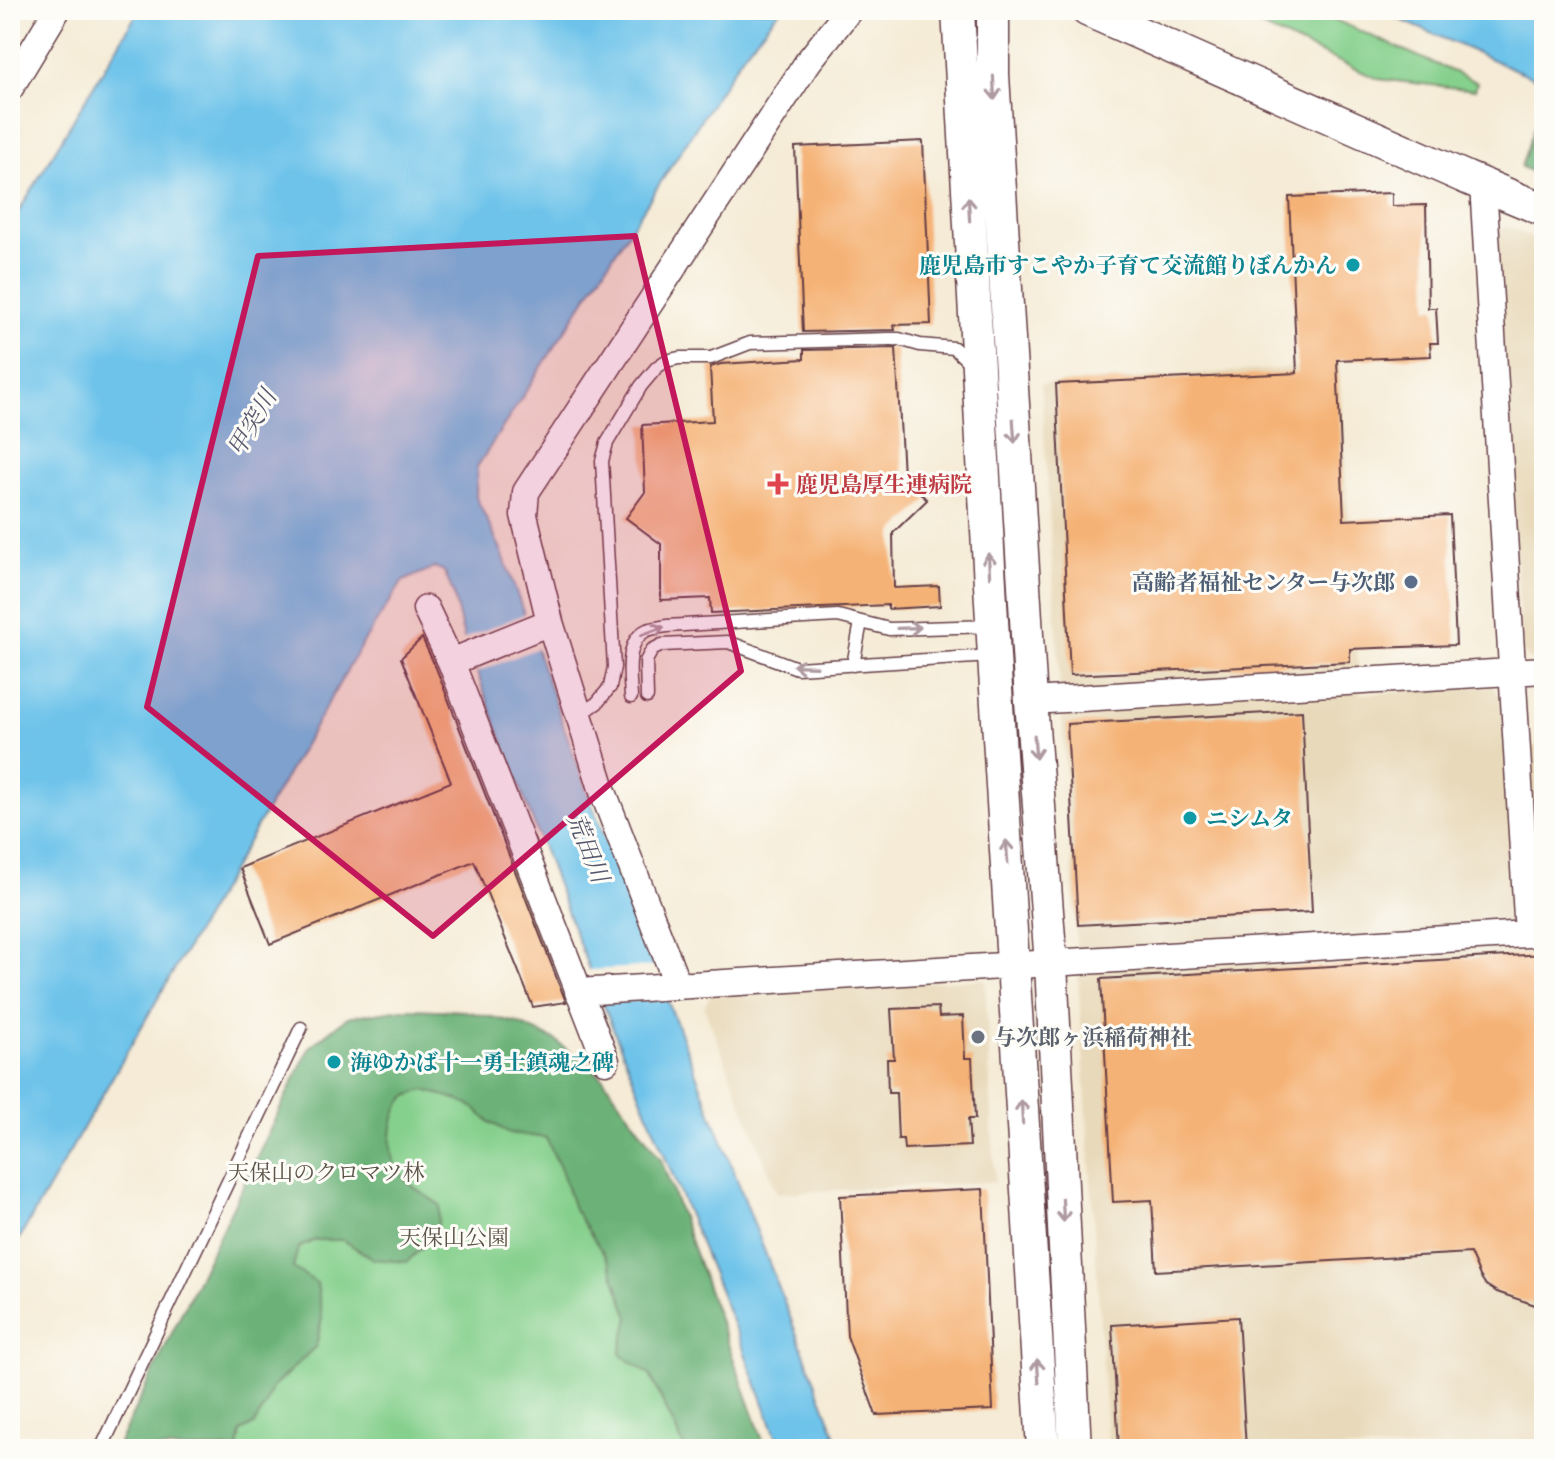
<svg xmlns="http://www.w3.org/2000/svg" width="1554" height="1459" font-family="'IM FELL Great Primer','Noto Serif JP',serif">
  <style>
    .built { fill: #e8d9ba }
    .green { fill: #86d08d; stroke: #68785c; stroke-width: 2 }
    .forest { fill: #6cb278; stroke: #5b6852; stroke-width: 2 }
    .water { fill: #6dc3ea; stroke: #5c718a; stroke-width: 2 }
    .pier { fill: #f5ebd6 }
    .building { fill: #f5b276 }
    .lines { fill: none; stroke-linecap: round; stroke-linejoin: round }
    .service-casing { stroke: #643e45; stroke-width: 15 }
    .minor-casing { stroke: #643e45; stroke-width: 29 }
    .tertiary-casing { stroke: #643e45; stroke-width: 35 }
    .service { stroke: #fff; stroke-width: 12 }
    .minor { stroke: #fff; stroke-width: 26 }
    .tertiary { stroke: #fff; stroke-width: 32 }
    .oneway { stroke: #ae9aa0 }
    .marked { fill: #c2185b; fill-opacity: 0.2; stroke: #c2185b; stroke-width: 6; stroke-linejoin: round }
    .culture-dot { fill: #0f9aa8; stroke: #fdfcf7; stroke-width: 3 }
    .health-dot { fill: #e0444e; stroke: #fdfcf7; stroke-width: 3 }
    .service-dot { fill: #5c6f8a; stroke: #fdfcf7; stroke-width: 3 }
    .worship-dot { fill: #6b7280; stroke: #fdfcf7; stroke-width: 3 }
    .labels { text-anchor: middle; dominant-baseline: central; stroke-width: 6; stroke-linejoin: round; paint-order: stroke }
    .culture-label { font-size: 22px; font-weight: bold; fill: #0d838f; stroke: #fdfcf7; text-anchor: start }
    .health-label { font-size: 22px; font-weight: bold; fill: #be3a42; stroke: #fdfcf7; text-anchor: start }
    .service-label { font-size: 22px; font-weight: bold; fill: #4e5e75; stroke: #fdfcf7; text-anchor: end }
    .worship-label { font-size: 22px; font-weight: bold; fill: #5b616d; stroke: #fdfcf7; text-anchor: start }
    .park-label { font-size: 22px; fill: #5c5448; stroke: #fdfcf7 }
    .water-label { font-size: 24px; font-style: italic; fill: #56586e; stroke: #fdfcf7 }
  </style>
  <rect width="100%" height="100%" fill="#fdfcf7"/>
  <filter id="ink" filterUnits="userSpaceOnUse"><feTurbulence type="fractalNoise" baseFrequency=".0125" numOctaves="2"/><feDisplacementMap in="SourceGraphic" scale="16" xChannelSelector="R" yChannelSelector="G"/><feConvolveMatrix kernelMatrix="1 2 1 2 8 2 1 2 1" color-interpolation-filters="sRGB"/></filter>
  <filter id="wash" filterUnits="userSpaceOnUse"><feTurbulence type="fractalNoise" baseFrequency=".006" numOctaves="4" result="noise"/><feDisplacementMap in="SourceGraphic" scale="32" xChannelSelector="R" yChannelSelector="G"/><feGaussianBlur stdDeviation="1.8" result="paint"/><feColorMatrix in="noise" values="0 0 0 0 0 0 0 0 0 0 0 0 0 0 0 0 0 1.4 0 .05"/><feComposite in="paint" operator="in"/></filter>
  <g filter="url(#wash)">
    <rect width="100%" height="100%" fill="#f5ebd6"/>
    <path class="built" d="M 1506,226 L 1544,243 L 1544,659 L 1531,660 L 1522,651 L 1496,234 Z
      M 1339,365 L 1360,694 L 1491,686 L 1500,696 L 1504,748 L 1544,746 L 1544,1449 L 1108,1449 L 1041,384 Z
      M 985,979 L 995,1182 L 777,1193 L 704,1007 L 710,995 Z"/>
    <path class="green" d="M 1224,10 L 1312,10 L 1477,82 L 1475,90 L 1378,79 Z
      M 404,1009 L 464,1011 L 517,1023 L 555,1040 L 602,1077 L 661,1160 L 766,1449 L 116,1449 L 310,1047 L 348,1017 Z"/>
    <path class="forest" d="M 1539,112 L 1544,114 L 1544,177 L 1521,167 Z
      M 404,1009 L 464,1011 L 517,1023 L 555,1040 L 602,1077 L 661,1160 L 766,1449 L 685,1449 L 650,1375 L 620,1354 L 629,1318 L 609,1262 L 574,1209 L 562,1172 L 546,1138 L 510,1133 L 489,1122 L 475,1108 L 453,1098 L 424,1090 C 419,1092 411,1094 406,1097 C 390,1111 386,1151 397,1168 C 407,1185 424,1194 440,1205 L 437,1232 L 407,1262 L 373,1259 L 343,1240 L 315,1240 L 298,1248 L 293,1268 L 317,1283 L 322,1318 L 316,1346 L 272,1388 L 265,1406 L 254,1425 L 241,1432 L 238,1449 L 116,1449 L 310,1047 L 348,1017 Z"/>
    <path class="water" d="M 139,10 L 780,10 L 744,53 L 477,467 L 476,497 L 502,552 L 584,784 L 841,1449 L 781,1449 L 743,1348 L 588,967 L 485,694 L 464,638 L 453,592 L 444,571 L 435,567 L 403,581 L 361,646 L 10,1255 L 10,226 Z
      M 1378,10 L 1544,10 L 1544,82 Z"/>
    <path class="pier" d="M 527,613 L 540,647 L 473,674 L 461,640 Z
      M 658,966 L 671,999 L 598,1003 L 588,970 Z"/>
    <g id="blocks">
      <path class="building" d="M 923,141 L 931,324 L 894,325 L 895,330 L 803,332 L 795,147 Z
        M 1392,193 L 1392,206 L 1426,205 L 1428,308 L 1436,308 L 1438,343 L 1430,343 L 1431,356 L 1337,360 L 1344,520 L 1450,515 L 1456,645 L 1350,649 L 1350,662 L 1070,675 L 1056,384 L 1297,373 L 1289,197 Z
        M 896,348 L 903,475 L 927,500 L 893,533 L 894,588 L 939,586 L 940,606 L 888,609 L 888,605 L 711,613 L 710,598 L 661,600 L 661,544 L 626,518 L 645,492 L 642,425 L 713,421 L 710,367 L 721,364 L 804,359 L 804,350 Z
        M 422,638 L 436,668 L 566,1002 L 533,1007 L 474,861 L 270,944 L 240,868 L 451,782 L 401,658 Z
        M 1302,711 L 1312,912 L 1078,925 L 1067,724 Z
        M 1544,954 L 1544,1308 L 1497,1292 L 1486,1285 L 1480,1276 L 1470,1253 L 1156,1271 L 1152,1200 L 1113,1202 L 1101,979 Z
        M 938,1007 L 939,1017 L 963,1016 L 965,1058 L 972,1058 L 975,1119 L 968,1119 L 970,1146 L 904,1149 L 903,1139 L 898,1139 L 896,1093 L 888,1093 L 887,1059 L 894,1059 L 891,1009 Z
        M 983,1189 L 993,1410 L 876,1415 L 847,1336 L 840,1196 Z
        M 1238,1317 L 1246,1449 L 1119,1449 L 1112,1325 Z"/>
    </g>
  </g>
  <g filter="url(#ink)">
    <use href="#blocks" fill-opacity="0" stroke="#643e45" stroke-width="2"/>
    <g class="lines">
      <g class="service-casing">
        <path id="service" d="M 853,665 L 861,622
          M 631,697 C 630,677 624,641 647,630 C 653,628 661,627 667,626 L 838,616 L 889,629 L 992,626
          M 647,697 L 646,661 L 652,650 L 662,645 L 728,642 L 797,668 L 991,656
          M 579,715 L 597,703 L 610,687 L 614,667 L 602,461 L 607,443 L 641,386 L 657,367 L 666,361 L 679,358 L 711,358 L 750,343 L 888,339 L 899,339 L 920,345 L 954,348 L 973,366
          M 101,1449 L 301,1028"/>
      </g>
      <g class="minor-casing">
        <path id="minor" d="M 10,88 L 57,10
          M 1483,184 L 1528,934
          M 426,609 L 451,662 L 606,1061
          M 451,662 L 550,622
          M 1031,701 L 1544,670
          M 678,986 L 603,792 L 550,622 L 524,515 L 526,492 L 808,62 L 849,10
          M 578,992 L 1544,933"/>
      </g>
      <g class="tertiary-casing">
        <path id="tertiary" d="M 958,10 L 994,656 L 1043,1449
          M 993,10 L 993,75 L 1031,701 L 1051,964 L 1075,1449
          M 1087,10 L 1467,178 L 1544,210"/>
      </g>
      <use href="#service" class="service"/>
      <use href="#minor" class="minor"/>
      <use href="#tertiary" class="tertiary"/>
    </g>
    <defs><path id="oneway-shaft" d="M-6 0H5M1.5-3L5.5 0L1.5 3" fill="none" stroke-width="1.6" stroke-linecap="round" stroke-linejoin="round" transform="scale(2)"/></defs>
    <g class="oneway">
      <use href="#oneway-shaft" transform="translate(994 88) rotate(87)"/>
      <use href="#oneway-shaft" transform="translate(969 209) rotate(-93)"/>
      <use href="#oneway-shaft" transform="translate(1014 431) rotate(86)"/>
      <use href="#oneway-shaft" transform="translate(989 565) rotate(-93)"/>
      <use href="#oneway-shaft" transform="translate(909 628) rotate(-2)"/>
      <use href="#oneway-shaft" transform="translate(653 631) rotate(-20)"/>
      <use href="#oneway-shaft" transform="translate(805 666) rotate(-178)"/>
      <use href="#oneway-shaft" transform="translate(1035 747) rotate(86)"/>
      <use href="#oneway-shaft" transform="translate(1007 852) rotate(-94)"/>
      <use href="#oneway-shaft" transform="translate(1022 1112) rotate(-93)"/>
      <use href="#oneway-shaft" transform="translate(1063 1210) rotate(87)"/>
      <use href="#oneway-shaft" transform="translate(1038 1371) rotate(-94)"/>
    </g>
  </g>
  <path class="marked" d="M 635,236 L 741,671 L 433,936 L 147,707 L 258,256 Z"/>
  <g class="culture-dot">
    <circle cx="1353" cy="265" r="8"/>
    <circle cx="1190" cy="818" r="8"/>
    <circle cx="334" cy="1062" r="8"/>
  </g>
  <path class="health-dot" d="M774 472h8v8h8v8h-8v8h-8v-8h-8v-8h8z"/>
  <circle class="service-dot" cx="1411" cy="582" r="8"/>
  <circle class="worship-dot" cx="978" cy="1037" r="8"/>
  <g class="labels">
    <g class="culture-label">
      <text x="1337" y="265" text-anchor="end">鹿児島市すこやか子育て交流館りぼんかん</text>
      <text x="1206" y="818">ニシムタ</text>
      <text x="350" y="1062">海ゆかば十一勇士鎮魂之碑</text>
    </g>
    <g class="health-label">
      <text x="796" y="484">鹿児島厚生連病院</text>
    </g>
    <g class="service-label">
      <text x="1395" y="582">高齢者福祉センター与次郎</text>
    </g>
    <g class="worship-label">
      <text x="994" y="1037">与次郎ヶ浜稲荷神社</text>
    </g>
    <g class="park-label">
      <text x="326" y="1172">天保山のクロマツ林</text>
      <text x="454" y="1237">天保山公園</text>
    </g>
    <g class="water-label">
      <text transform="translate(252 423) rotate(-60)">甲突川</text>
      <text transform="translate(588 848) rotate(68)">荒田川</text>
    </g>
  </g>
  <rect width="1554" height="1459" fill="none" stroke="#fdfcf7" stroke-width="40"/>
</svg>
